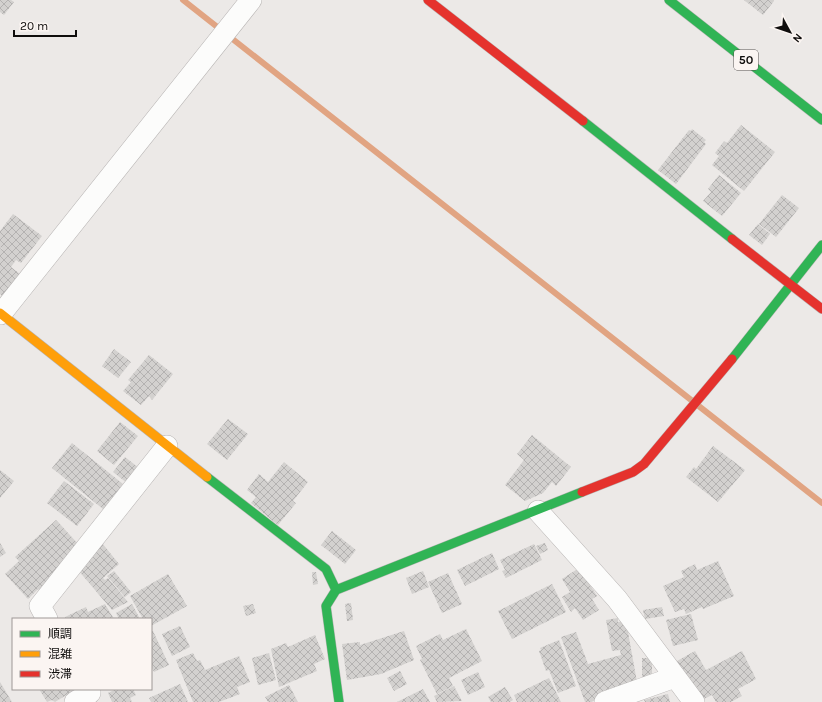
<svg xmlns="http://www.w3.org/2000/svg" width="822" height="702" font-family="Karla,'Noto Sans JP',sans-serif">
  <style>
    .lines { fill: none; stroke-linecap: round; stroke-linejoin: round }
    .stream { stroke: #e1a482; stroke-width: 6 }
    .building { fill: url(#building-cross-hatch) }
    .street-casing { stroke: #b7b4b3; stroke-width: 22 }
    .fast-casing { stroke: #b7b4b3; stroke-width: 10 }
    .slow-casing { stroke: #b7b4b3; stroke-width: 10 }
    .jam-casing { stroke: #b7b4b3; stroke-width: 10 }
    .street { stroke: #fcfcfb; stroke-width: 21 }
    .fast { stroke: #30b455; stroke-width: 9 }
    .slow { stroke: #ff9f0a; stroke-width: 9 }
    .jam { stroke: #e5322d; stroke-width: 9 }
    .labels { text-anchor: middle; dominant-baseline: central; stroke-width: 3; stroke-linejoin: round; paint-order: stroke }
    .shield { fill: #fbf5f2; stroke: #565351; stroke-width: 1 }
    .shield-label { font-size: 12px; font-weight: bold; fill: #0f0d0c }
  </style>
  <defs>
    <pattern id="building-cross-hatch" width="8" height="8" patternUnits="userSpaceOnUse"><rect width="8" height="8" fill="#d3d1cf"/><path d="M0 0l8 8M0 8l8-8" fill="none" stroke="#b4b2b1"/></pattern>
  </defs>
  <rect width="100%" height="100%" fill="#ece9e7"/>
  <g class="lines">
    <path class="stream" d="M 183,0 L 822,503"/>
  </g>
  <path class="building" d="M 0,0 L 11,0 L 14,2 L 4,15 L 0,12 Z
    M 744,0 L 774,0 L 774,1 L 763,15 Z
    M 741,125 L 775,152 L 744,191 L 712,165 L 719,156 L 715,153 L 724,141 L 727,143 Z
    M 692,129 L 706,140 L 704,142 L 706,144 L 676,184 L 658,170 L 689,130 L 691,131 Z
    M 719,175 L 741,193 L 722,216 L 703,201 L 711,192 L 708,189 Z
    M 782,195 L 799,208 L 776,237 L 759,224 Z
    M 13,214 L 42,236 L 21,263 L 16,260 L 11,267 L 20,274 L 3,297 L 0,294 L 0,248 L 3,250 L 0,247 L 0,231 Z
    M 758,224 L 770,234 L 762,245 L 749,235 Z
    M 114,349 L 131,362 L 118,378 L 102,366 Z
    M 149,355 L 173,374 L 152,400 L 149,396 L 141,405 L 123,391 L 131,382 L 128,380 Z
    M 228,419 L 248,434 L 227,460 L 207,444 Z
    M 120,422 L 138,436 L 114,465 L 97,451 Z
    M 532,435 L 571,467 L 556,486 L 552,482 L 543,493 L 525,501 L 505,485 L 524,460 L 517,454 Z
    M 72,443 L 123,484 L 103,509 L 52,468 Z
    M 713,446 L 745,470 L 718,502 L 686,477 L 694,467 L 696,469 Z
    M 125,457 L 139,468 L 127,483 L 113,472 Z
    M 284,462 L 308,482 L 293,501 L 296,503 L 278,525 L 251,503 L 256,497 L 247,490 L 259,474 L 268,482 Z
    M 0,470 L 14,481 L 0,498 Z
    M 64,481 L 94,504 L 77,526 L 47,503 Z
    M 56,520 L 81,547 L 40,591 L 38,589 L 28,599 L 5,574 L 19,561 L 15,557 Z
    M 332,531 L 356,550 L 345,564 L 321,545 Z
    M 0,543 L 6,553 L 0,557 Z
    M 102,543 L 119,564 L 103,578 L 105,580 L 108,578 L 128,602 L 112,610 L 78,570 Z
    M 545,543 L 548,550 L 540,554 L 536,546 Z
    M 534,544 L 542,560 L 506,578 L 502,571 L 505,570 L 500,560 Z
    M 492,553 L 499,569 L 465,586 L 457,570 Z
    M 718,561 L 734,596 L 703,609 L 702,607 L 686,614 L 684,609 L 675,612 L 663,586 L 684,577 L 681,571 L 695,564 L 697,570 Z
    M 579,568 L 597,596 L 592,599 L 599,610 L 583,620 L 575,608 L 571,612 L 562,597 L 570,592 L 562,579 Z
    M 114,571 L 131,592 L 125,597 L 107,576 Z
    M 423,571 L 429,587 L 412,594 L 406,578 Z
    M 312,572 L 316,572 L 318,584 L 313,585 Z
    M 448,573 L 462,604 L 442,613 L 428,582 Z
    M 168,574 L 187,606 L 151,626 L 151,619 L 143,619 L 130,596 Z
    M 552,584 L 566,612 L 512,639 L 498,611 Z
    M 351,603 L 353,620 L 347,621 L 345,604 Z
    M 105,604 L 114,619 L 66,619 L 65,617 L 86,607 L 88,612 Z
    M 132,604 L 140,619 L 119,619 L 116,613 Z
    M 253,604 L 256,613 L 246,616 L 243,606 Z
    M 662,607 L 664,616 L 645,619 L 643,610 Z
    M 691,614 L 698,640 L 673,646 L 666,620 Z
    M 618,618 L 618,622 L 626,621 L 637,682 L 633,687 L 591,702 L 585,702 L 561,637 L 576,632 L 588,664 L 621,655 L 620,650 L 612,651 L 606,620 Z
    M 180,626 L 190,647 L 172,656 L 162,634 Z
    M 466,629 L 482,661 L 449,678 L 453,686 L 437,694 L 420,660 L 422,659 L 416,646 L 440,634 L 443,640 Z
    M 153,631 L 169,665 L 154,672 L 151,666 L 151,632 Z
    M 404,631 L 414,660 L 381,674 L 347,680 L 342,644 L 360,642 L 360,645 Z
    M 315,635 L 325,659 L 314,664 L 317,671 L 279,687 L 271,649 L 286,643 L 288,647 Z
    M 559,640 L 576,686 L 558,693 L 549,670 L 546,671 L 539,651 L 541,650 L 540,648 Z
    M 695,651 L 706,670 L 742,651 L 756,679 L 738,689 L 742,696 L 731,702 L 716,702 L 712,695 L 700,701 L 677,661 Z
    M 193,653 L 197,661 L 200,660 L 205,670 L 239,656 L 250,682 L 237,687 L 240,694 L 219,702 L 193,702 L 176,660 Z
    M 269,653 L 276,680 L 258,685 L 252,658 Z
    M 642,658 L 652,658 L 652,677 L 642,677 Z
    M 400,671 L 407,684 L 394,691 L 387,678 Z
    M 478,672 L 485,687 L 468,695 L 461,680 Z
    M 549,678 L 561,702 L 517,702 L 514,695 Z
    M 0,682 L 12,702 L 0,702 Z
    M 180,684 L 188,702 L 151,702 L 149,698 Z
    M 289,685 L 298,702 L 268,702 L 265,697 Z
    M 454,686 L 462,701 L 437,702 L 434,696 Z
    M 505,687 L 513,700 L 510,702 L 491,702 L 488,697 Z
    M 39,689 L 76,689 L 55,702 L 52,700 L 47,702 Z
    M 116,689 L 133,689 L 136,695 L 130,698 L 132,702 L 112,702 L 108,693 Z
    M 423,689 L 430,702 L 397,702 Z
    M 668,694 L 670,702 L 645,702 L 644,700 Z"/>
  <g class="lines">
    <g class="street-casing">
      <path id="street" d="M 1,314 L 251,0
        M 538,511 L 617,599 L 694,702
        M 47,619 L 40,606 L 167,446
        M 75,702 L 90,693 L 88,689
        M 605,702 L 675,677"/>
    </g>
    <g class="fast-casing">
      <path id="fast" d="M 669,0 L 822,120
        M 583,121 L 732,239
        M 732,359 L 822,245
        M 207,477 L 326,569 L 336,590
        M 339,702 L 326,606 L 336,590 L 582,492"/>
    </g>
    <g class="slow-casing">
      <path id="slow" d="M 0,313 L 207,477"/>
    </g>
    <g class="jam-casing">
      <path id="jam" d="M 428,0 L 583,121
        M 732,239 L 822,309
        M 582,492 L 633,472 L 644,464 L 732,359"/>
    </g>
    <use href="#street" class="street"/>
    <use href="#fast" class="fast"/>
    <use href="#slow" class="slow"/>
    <use href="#jam" class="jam"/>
  </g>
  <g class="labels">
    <rect class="shield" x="734" y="50" width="24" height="20" rx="3"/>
    <g class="shield-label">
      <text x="746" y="60">50</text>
    </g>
  </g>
  <rect x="12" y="618" width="140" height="72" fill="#fbf5f2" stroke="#9d9896"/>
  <rect x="20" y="631" width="20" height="6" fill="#30b455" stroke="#9d9896"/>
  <text x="48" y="638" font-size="12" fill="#0f0d0c">順調</text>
  <rect x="20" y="651" width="20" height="6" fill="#ff9f0a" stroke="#9d9896"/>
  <text x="48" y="658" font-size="12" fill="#0f0d0c">混雑</text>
  <rect x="20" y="671" width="20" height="6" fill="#e5322d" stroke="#9d9896"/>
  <text x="48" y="678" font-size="12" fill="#0f0d0c">渋滞</text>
  <g transform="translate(790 32) rotate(130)" stroke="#fbf5f2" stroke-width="3" paint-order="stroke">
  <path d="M0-3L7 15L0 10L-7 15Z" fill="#0f0d0c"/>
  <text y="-6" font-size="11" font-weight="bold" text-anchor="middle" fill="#0f0d0c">N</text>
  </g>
  <path d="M14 30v6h62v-6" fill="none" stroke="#0f0d0c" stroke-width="2"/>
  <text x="20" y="30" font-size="12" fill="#0f0d0c" stroke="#fbf5f2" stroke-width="3" paint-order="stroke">20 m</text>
</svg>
